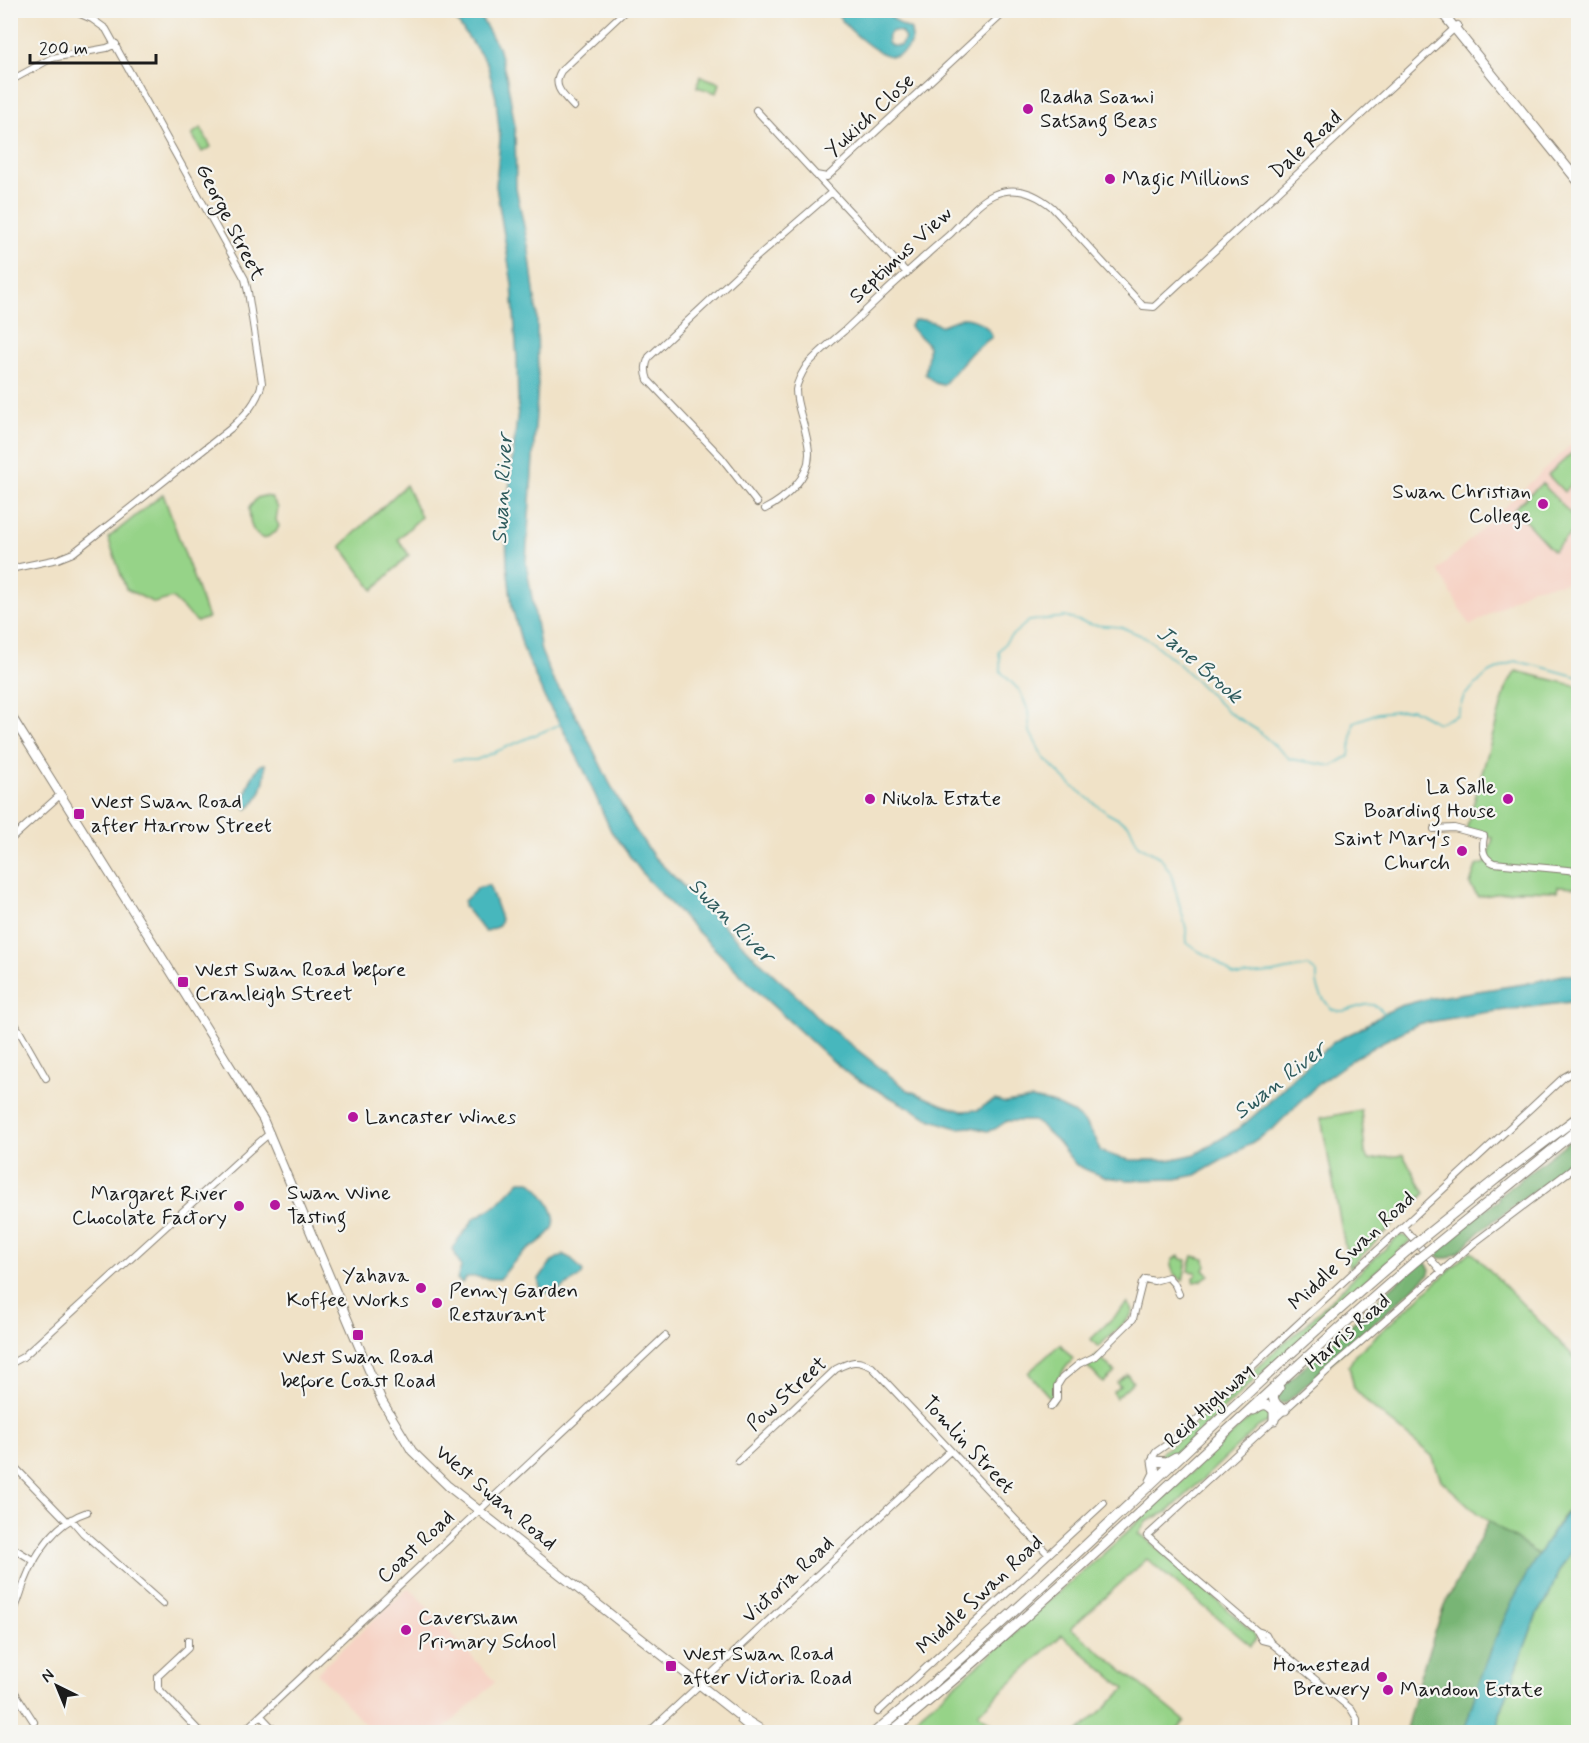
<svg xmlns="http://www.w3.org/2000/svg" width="1589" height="1743" font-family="Mynerve,sans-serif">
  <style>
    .built { fill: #f6d2c4 }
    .green { fill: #96d388; stroke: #597852; stroke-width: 1.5 }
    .forest { fill: #78b574; stroke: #4a6848; stroke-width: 1.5 }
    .water { fill: #47b7bd; stroke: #326a6c; stroke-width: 1.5; fill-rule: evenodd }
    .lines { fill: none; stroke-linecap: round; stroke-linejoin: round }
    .stream { stroke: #47b7bd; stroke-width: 1.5 }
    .minor-casing { stroke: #867f72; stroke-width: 8 }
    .major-casing { stroke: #867f72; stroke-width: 10 }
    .highway-casing { stroke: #867f72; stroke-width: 11 }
    .minor { stroke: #fff; stroke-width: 6 }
    .major { stroke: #fff; stroke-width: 8 }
    .highway { stroke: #fff; stroke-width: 9 }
    .highway-bridge-casing { stroke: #867f72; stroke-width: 11; stroke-linecap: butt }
    .highway-bridge { stroke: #fff; stroke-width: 9 }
    .poi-dot { fill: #b5179e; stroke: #f6f6f2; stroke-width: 2 }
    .labels { text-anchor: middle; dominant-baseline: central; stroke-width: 4.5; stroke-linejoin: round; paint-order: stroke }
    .poi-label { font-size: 21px; fill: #1c1c1c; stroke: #f6f6f2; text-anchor: start }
    .street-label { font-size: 21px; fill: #1c1c1c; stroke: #f6f6f2 }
    .water-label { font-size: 22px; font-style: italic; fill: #2d5a5c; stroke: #f6f6f2 }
  </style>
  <rect width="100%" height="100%" fill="#f6f6f2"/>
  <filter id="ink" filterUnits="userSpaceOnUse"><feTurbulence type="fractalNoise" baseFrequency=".0167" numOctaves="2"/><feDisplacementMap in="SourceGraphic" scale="12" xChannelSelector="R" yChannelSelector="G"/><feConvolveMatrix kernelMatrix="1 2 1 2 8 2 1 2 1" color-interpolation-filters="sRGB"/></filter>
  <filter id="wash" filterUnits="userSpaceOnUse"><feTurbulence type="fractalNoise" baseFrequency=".008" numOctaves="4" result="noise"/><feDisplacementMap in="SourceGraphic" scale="24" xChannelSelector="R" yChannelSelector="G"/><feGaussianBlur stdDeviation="1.35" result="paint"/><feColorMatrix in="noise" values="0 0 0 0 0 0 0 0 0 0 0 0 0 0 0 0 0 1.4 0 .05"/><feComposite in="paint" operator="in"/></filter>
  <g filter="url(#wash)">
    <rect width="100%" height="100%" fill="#f0e2c7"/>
    <path class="built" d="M 1578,438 L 1578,581 L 1532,588 L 1470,626 L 1438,570 Z
      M 409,1587 L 495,1682 L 441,1732 L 372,1732 L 317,1673 Z"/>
    <path class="green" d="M 700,76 L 720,83 L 717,93 L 697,87 Z
      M 201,128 L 211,147 L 202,152 L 192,134 Z
      M 1574,451 L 1578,456 L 1578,478 L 1564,492 L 1548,475 Z
      M 1542,483 L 1578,522 L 1578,527 L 1553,551 L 1514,509 Z
      M 406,485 L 421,517 L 398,539 L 409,555 L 373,590 L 341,546 Z
      M 163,494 L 208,618 L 197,622 L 172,598 L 154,603 L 126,589 L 108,538 Z
      M 263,496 L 271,497 L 278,508 L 276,520 L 279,526 L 276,532 L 264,539 C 250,533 250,522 249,508 L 257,498 Z
      M 1516,671 L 1578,686 L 1578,887 L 1558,886 L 1557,891 L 1519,890 L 1478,897 L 1470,885 L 1476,866 L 1486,863 L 1493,838 L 1466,830 L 1507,685 Z
      M 1361,1110 L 1365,1153 L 1368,1160 L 1403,1155 L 1425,1193 L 1349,1268 L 1321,1118 Z
      M 1400,1235 L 1408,1237 L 1411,1240 L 1263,1372 L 1177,1453 L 1170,1458 L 1160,1457 L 1162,1452 L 1184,1436 L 1204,1415 L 1216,1408 L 1276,1350 L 1307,1324 L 1350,1281 Z
      M 1471,1251 L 1578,1361 L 1578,1499 L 1560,1520 L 1539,1555 L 1477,1513 L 1441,1480 L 1432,1456 L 1370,1405 L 1354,1388 L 1349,1366 L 1355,1355 Z
      M 1179,1256 L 1181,1259 L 1187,1260 L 1183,1281 L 1174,1274 L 1171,1266 L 1172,1260 Z
      M 1193,1256 L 1205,1259 L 1206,1266 L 1204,1270 L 1209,1275 L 1200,1281 L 1194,1282 L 1193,1280 L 1193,1277 L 1196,1276 L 1196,1272 L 1188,1271 Z
      M 1128,1303 L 1133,1310 L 1130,1317 L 1098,1347 L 1091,1339 Z
      M 1060,1344 L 1073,1359 C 1059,1375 1054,1380 1054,1402 L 1028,1373 Z
      M 1098,1355 L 1115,1372 L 1103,1383 L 1087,1366 Z
      M 1127,1374 L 1133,1382 L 1116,1398 L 1113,1392 L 1120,1386 L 1117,1383 Z
      M 1263,1408 L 1270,1411 L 1271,1417 L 1269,1421 L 1258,1427 L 1169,1511 L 1146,1522 L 1138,1534 L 1143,1536 L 1254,1633 L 1256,1639 L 1251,1646 L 1147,1559 L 1071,1628 L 1185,1721 L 1174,1732 L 1078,1732 L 1125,1689 L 1062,1635 L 978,1713 L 1001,1732 L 903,1732 L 918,1716 L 988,1657 L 1045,1604 L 1102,1555 L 1256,1412 Z
      M 1578,1540 L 1578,1732 L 1498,1732 L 1500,1714 L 1538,1611 L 1547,1600 L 1558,1573 Z"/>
    <path class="forest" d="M 1578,1134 L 1578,1154 L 1569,1165 L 1479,1232 L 1459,1252 L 1448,1258 L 1440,1258 L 1435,1250 L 1468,1221 L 1499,1200 L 1498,1197 Z
      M 1423,1259 L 1430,1269 L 1429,1274 L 1286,1403 L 1280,1403 L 1277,1400 L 1278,1391 Z
      M 1489,1521 L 1539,1555 L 1492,1647 L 1464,1732 L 1408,1732 L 1406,1729 L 1421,1673 L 1444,1606 Z"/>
    <path class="water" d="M 444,11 L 477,11 L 498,47 L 507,79 L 515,126 L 516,188 L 529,250 L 537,314 L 538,384 L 526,562 L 541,651 L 553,680 L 571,707 L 586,735 L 609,782 L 634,828 L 654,857 L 759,961 L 801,1000 L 821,1021 L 908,1090 L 943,1105 L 962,1111 L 978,1110 L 987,1104 L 995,1100 L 1005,1103 L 1032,1099 L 1052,1103 L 1073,1113 L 1085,1123 L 1096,1139 L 1100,1151 L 1117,1157 L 1131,1160 L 1169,1160 L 1196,1154 L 1242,1126 L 1267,1104 L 1295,1076 L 1335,1041 L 1356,1031 L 1385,1013 L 1400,1006 L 1426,999 L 1524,984 L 1563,975 L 1578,975 L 1578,1001 L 1482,1013 L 1418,1024 L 1384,1041 L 1356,1057 L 1317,1085 L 1273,1129 L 1245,1147 L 1196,1175 L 1176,1179 L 1129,1180 L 1104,1177 L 1087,1170 L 1076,1165 L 1057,1141 L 1042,1127 L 1033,1121 L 1007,1121 L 995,1129 L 987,1131 L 972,1127 L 957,1128 L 932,1120 L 851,1076 L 829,1058 L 757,991 L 689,923 L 646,878 L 611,831 L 584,770 L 560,724 L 545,699 L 523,648 L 512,607 L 507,565 L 506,527 L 511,470 L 518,410 L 517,359 L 512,284 L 496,186 L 500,139 L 496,98 L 487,63 L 455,19 Z
      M 837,11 L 884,11 L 901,25 L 911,30 C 911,33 912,36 912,39 C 910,48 900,57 891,56 C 877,55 840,24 837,11 ZM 894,31 L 901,32 L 905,39 L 900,46 L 892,46 L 888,43 C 887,37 887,33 894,31 Z
      M 961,318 C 973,317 989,325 992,337 L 971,353 L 945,383 L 942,385 L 935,383 L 925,374 C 926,368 930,348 927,344 C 923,337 915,335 910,326 L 912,322 C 920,317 933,321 940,326 Z
      M 265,764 C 266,780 261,800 247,809 L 245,807 C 244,791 251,777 260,765 Z
      M 489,885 L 501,919 L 499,926 L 485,932 L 464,906 L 464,901 L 478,888 Z
      M 520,1181 L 530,1181 C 540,1190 562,1215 552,1230 C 544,1241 529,1248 519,1257 C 512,1263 506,1272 500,1279 C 488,1280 480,1276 467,1277 L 462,1283 L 457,1279 L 461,1267 L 453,1249 C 458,1235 468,1232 473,1219 L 497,1205 Z
      M 564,1255 L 572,1259 L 583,1272 L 581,1276 L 553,1294 C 544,1293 538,1289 539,1279 C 546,1269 551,1259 564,1255 Z
      M 1578,1499 L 1578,1540 L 1558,1573 L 1547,1600 L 1538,1611 L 1500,1714 L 1498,1732 L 1464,1732 C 1487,1648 1522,1566 1578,1499 Z"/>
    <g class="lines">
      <path class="stream" d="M 453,760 L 476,760 L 561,724
        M 1384,1013 C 1370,995 1357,1011 1341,1011 C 1337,1011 1334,1010 1331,1009 C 1321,996 1316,990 1317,973 L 1308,966 L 1272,973 L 1238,976 L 1233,975 L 1211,957 L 1200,952 L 1187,943 L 1186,928 L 1171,874 L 1161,858 L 1138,845 L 1129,825 L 1107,813 L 1071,785 L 1043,757 L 1030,732 L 1028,710 L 1020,691 L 1001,672 L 999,651 L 1010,637 L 1029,621 L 1065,617 L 1093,625 L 1121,627 L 1147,638 L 1180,665 L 1228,712 L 1257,730 L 1290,759 L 1332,766 L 1349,756 L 1354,722 L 1378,713 L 1412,709 L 1438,723 L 1457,715 L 1464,696 L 1487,674 L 1515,661 L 1542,667 L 1578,677"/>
    </g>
  </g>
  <g filter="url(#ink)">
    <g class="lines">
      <g class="minor-casing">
        <path id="minor" d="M 10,81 L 52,58 L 107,48 L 116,44
          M 574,107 C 564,96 551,86 561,71 L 626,10
          M 756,110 L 816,175 L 827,177 L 1007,10
          M 817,176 L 907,273
          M 757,503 L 721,457 L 648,380 C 645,371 645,366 649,357 L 751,262 L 832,192
          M 765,509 C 785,499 809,478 809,454 C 809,444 806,435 804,426 C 801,415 796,402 796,390 C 797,381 802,373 807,365 C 818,353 831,342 844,331 C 878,298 913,266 949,235 C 963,222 976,203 993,195 C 1015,185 1035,193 1052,207 L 1143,306 L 1154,307 L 1458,25
          M 10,569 L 58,559 L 73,553 L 230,429 C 245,415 257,403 262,383 L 248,292 L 245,279 L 106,29 L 92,19 L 71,10
          M 1434,829 L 1454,828 L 1484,836 C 1482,848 1482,858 1494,863 L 1578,871
          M 10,840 L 60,795
          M 10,1015 L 46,1078
          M 1403,1227 L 1442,1272
          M 10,1364 L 23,1357 L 249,1151 L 270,1133
          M 1051,1407 L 1057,1399 L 1057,1386 L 1062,1378 L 1079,1364 L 1094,1357 L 1133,1319 L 1142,1283 L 1145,1279 L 1154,1281 L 1168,1277 L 1175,1285 L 1179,1294
          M 738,1461 L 836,1369 C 851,1361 857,1359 872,1367 L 1048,1554
          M 1153,1461 L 1153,1457 L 1156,1452 L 1182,1434 L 1246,1372 L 1533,1106 L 1564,1077 L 1578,1069
          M 10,1462 L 67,1521
          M 71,1519 L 83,1533 L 163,1604
          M 10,1546 L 34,1561
          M 10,1617 C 18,1606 20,1593 25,1581 C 36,1552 56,1522 87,1512
          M 1257,1631 L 1262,1640 L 1270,1642
          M 188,1640 L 188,1648 L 158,1676 L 158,1688 L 200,1732
          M 10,1685 L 34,1722
          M 878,1712 L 1104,1503
          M 261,1716 L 276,1732
          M 243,1732 L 665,1336
          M 649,1732 L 950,1451
          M 1357,1732 L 1357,1719 L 1351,1709 L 1270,1642 L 1266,1634 L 1257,1631 L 1190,1574 L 1147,1536 L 1326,1372 L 1474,1243 L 1571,1170 L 1578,1162"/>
      </g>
      <g class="major-casing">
        <path id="major" d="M 10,714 L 263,1119 L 382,1401 L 412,1451 L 448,1486 L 738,1715 L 765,1732
          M 741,1720 L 755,1732"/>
      </g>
      <g class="highway-casing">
        <path id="highway" d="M 1440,10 L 1578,181
          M 1425,1236 L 1496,1179 L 1578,1117
          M 1433,1247 L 1578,1129
          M 1279,1388 L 1273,1396 C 1274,1404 1278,1407 1285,1410
          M 1254,1410 C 1263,1403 1267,1403 1274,1411 L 1274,1420
          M 1151,1481 L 1155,1473 L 1153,1461 L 1167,1462 L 1176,1457
          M 875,1732 C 1060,1580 1225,1405 1408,1250
          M 891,1732 C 1074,1583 1239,1412 1418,1259"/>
      </g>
      <use href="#minor" class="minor"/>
      <use href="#major" class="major"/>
      <use href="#highway" class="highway"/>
      <g class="highway-bridge-casing">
        <path id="highway-bridge" d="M 1408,1250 L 1425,1236
          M 1418,1259 L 1433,1247"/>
      </g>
      <use href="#highway-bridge" class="highway-bridge"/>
    </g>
  </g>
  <g class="poi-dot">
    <circle cx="1028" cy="109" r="6"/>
    <circle cx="1110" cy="179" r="6"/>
    <circle cx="1543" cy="504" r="6"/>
    <circle cx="870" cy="799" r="6"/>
    <circle cx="1508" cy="799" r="6"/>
    <rect x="73" y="808" width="12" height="12" rx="3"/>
    <circle cx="1462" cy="851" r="6"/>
    <rect x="177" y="976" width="12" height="12" rx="3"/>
    <circle cx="353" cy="1117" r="6"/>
    <circle cx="275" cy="1205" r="6"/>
    <circle cx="239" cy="1206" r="6"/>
    <circle cx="421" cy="1288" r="6"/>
    <circle cx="437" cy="1303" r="6"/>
    <rect x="352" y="1329" width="12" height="12" rx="3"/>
    <circle cx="406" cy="1630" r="6"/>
    <rect x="665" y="1660" width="12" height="12" rx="3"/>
    <circle cx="1382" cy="1677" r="6"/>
    <circle cx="1388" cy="1690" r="6"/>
  </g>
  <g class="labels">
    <g class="poi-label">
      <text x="1040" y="97">Radha Soami<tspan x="1040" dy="24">Satsang Beas</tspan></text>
      <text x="1122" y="179">Magic Millions</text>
      <text x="1531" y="492" text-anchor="end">Swan Christian<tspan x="1531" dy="24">College</tspan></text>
      <text x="1496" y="787" text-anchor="end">La Salle<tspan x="1496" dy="24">Boarding House</tspan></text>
      <text x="882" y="799">Nikola Estate</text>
      <text x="91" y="802">West Swan Road<tspan x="91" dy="24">after Harrow Street</tspan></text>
      <text x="1450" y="839" text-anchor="end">Saint Mary's<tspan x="1450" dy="24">Church</tspan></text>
      <text x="195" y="970">West Swan Road before<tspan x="195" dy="24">Cranleigh Street</tspan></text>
      <text x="365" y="1117">Lancaster Wines</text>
      <text x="287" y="1193">Swan Wine<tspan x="287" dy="24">Tasting</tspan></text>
      <text x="227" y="1194" text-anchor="end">Margaret River<tspan x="227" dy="24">Chocolate Factory</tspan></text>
      <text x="409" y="1276" text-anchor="end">Yahava<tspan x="409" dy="24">Koffee Works</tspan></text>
      <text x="449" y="1291">Penny Garden<tspan x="449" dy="24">Restaurant</tspan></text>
      <text x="358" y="1357" text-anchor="middle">West Swan Road<tspan x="358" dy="24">before Coast Road</tspan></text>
      <text x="418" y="1618">Caversham<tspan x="418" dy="24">Primary School</tspan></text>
      <text x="683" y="1654">West Swan Road<tspan x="683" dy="24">after Victoria Road</tspan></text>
      <text x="1370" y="1665" text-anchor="end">Homestead<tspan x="1370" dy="24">Brewery</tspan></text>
      <text x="1400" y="1690">Mandoon Estate</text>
    </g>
    <g class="street-label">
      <text transform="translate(870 116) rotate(-43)">Yukich Close</text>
      <text transform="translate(1306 145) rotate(-43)">Dale Road</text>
      <text transform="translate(230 222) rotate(63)">George Street</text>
      <text transform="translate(901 255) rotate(-43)">Septimus View</text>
      <text transform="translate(1352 1251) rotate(-43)">Middle Swan Road</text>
      <text transform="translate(1348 1332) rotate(-41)">Harris Road</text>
      <text transform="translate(787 1394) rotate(-42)">Pow Street</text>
      <text transform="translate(1209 1406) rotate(-43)">Reid Highway</text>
      <text transform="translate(968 1445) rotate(47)">Tomlin Street</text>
      <text transform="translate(496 1498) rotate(40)">West Swan Road</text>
      <text transform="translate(416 1547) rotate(-43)">Coast Road</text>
      <text transform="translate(788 1580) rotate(-43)">Victoria Road</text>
      <text transform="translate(980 1595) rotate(-43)">Middle Swan Road</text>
    </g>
    <g class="water-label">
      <text transform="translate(503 489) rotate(-87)">Swan River</text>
      <text transform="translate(1199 665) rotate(41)">Jane Brook</text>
      <text transform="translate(731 921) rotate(45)">Swan River</text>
      <text transform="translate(1280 1081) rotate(-38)">Swan River</text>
    </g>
  </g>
  <rect width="1589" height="1743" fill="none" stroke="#f6f6f2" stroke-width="36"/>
  <g transform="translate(57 1686) rotate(317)" stroke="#f6f6f2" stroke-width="4.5" paint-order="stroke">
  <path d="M0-4.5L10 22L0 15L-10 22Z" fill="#1c1c1c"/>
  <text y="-9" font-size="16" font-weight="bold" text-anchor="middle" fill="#1c1c1c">N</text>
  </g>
  <path d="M30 54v9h126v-9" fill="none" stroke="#1c1c1c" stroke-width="3"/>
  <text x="39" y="54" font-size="18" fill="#1c1c1c" stroke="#f6f6f2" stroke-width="4.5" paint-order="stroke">200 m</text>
</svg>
